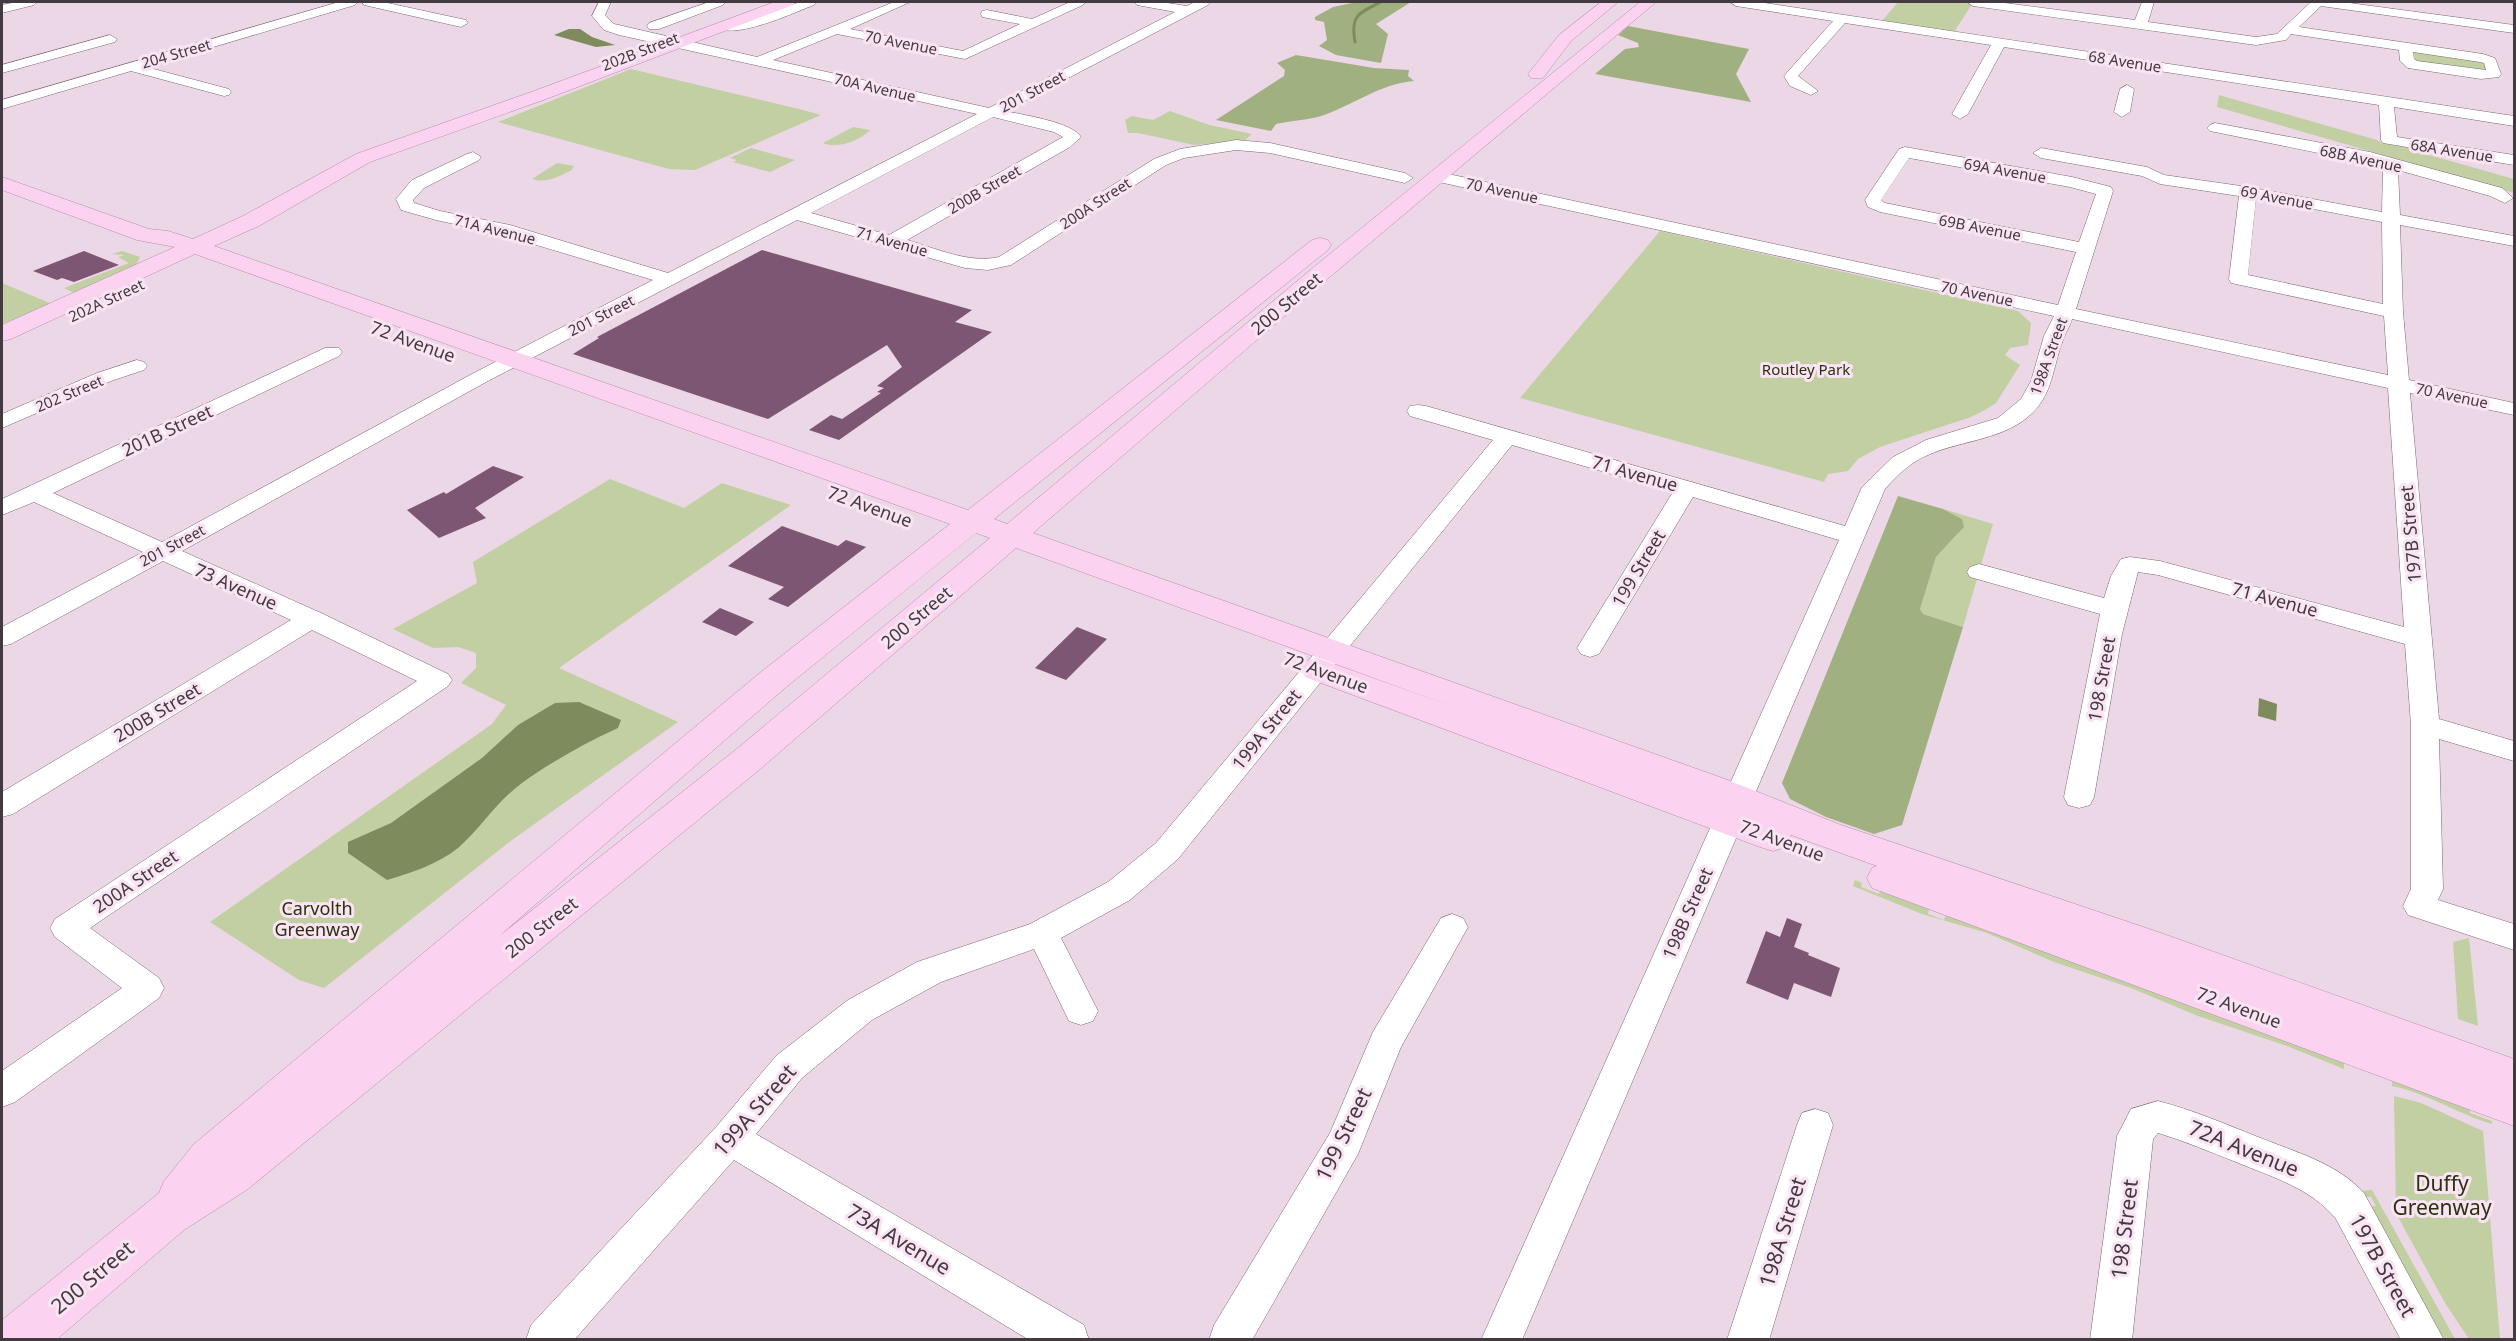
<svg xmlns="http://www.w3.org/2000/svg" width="2516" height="1341" font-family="'Noto Sans',sans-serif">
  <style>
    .green { fill: #c1cfa2 }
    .forest { fill: #a1b081 }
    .water { fill: #7d8b5d }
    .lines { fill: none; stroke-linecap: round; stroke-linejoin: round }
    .stream { stroke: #7d8b5d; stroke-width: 3 }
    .building { fill: #7d5674 }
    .minor-casing { stroke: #796774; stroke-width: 1 }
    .major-casing { stroke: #b98bad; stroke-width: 1 }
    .minor { fill: #fff; fill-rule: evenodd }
    .major { fill: #fbd3f1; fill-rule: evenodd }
    .labels { text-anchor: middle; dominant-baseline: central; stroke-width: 6; stroke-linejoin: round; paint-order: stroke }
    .far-street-label { font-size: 15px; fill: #423a40; stroke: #fae4f4 }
    .far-park-label { font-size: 15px; fill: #28320d; stroke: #fae4f4 }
    .street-label { font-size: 18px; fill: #423a40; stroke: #fae4f4 }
    .park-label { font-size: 18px; fill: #28320d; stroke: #fae4f4 }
    .near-street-label { font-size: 21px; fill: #423a40; stroke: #fae4f4 }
    .near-park-label { font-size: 21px; fill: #28320d; stroke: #fae4f4 }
  </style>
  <rect width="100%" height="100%" fill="#ecd7e6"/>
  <path class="green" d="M 1898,2 L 1956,2 L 1972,4 L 1954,32 L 1882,21 Z
    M 2413,52 L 2484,62 L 2486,70 L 2414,61 Z
    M 631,69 L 799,109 L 821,115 L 695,170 L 669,169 L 498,122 Z
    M 2219,95 L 2377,140 L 2382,143 L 2421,150 L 2422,153 L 2514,179 L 2514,193 L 2217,107 Z
    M 1170,111 L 1209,125 L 1252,134 L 1245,140 L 1194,145 L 1138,133 L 1128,133 L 1125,120 L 1132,116 L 1153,120 Z
    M 853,127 L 870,130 C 859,141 838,149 823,143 Z
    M 751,148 L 795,160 L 770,172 L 733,162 L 737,160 L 730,158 Z
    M 557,163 L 574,166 L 572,170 C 559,176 547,184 532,179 Z
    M 1660,231 L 2018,311 L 2031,323 L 2028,345 L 2010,348 L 2005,355 L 2020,365 L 1996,403 L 1985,410 L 1971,417 L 1880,447 L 1858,459 L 1848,471 L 1828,474 L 1824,482 L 1520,398 Z
    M 122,251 L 140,257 L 136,265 L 74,293 L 64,288 L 129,263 L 118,257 L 125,255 L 112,254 Z
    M 2,283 L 52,304 L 2,324 Z
    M 610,479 L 684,508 L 722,483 L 791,505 L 559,668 L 678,722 L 512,840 L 324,988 L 299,980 L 210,922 L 492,724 L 506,705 L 461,683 L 476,668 L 476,653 L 458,647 L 433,648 L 393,629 L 477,583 L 473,562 Z
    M 1943,509 L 1993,524 L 1963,627 L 1923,614 L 1920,609 L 1936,557 L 1957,535 L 1962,519 Z
    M 1855,880 L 1862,883 L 1861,887 L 1879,894 L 1880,890 L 1929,908 L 1928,914 L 1944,920 L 1946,914 L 2344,1062 L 2344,1069 L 2287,1046 L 2198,1016 L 2131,988 L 2054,962 L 1987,933 L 1922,914 L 1853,886 Z
    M 2469,938 L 2478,1026 L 2458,1019 L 2453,942 Z
    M 2392,1080 L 2470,1109 L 2470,1113 L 2492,1121 L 2492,1124 C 2458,1114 2427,1093 2392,1086 Z
    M 2394,1096 L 2421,1103 L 2483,1131 L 2500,1339 L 2469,1339 L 2445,1303 L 2398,1217 L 2396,1208 Z
    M 2372,1190 L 2455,1339 L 2444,1339 L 2369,1207 L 2376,1206 L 2371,1197 L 2363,1197 L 2359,1191 Z"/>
  <path class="forest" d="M 1357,2 L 1411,2 L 1376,24 L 1388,34 L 1381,63 L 1336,55 L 1319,46 L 1327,40 L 1324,22 L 1315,20 L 1315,17 L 1333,7 Z
    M 1628,26 L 1749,49 L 1736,74 L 1751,102 L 1595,74 L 1625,49 L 1639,47 L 1638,43 L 1618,35 Z
    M 1296,55 L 1374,68 L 1409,70 L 1408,76 L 1414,81 C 1378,84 1351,107 1318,117 C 1305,120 1290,121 1276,124 L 1271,131 L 1216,120 L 1284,76 L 1285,70 L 1277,63 Z
    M 1898,496 L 1943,509 L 1962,519 L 1964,527 L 1936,557 L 1920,609 L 1923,614 L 1963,627 L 1902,825 L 1874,834 L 1826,817 L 1790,799 L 1782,783 Z"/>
  <path class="water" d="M 569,29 L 580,29 L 592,37 L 615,45 L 596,47 L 554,35 Z
    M 2259,698 L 2277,704 L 2276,721 L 2258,716 Z
    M 579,702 L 621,720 L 618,728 C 585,743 551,762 522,783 C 497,801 481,828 458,848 C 438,864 411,873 387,880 L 348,853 L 348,842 L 391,823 L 482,758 L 518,725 L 555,703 Z"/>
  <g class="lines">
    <path class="stream" d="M 1355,42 C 1350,15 1359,13 1381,2"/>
  </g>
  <path class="building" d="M 762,250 L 972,310 L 955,322 L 992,332 L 839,440 L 809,430 L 831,415 L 842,419 L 881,393 L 877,392 L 884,388 L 877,386 L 902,367 L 887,345 L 768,419 L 573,354 L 599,338 L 597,337 Z
    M 84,251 L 119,265 L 74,282 L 62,278 L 57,280 L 33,271 Z
    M 493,466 L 524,477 L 475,508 L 486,518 L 439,538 L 407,510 L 444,492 L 446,494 Z
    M 782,526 L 838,546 L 846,540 L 866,547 L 788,607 L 768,599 L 784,587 L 728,566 Z
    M 720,608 L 754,622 L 736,636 L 702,622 Z
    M 1077,627 L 1107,639 L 1066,680 L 1035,668 Z
    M 1787,918 L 1802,924 L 1794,947 L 1809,953 L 1808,955 L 1840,968 L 1831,997 L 1794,983 L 1788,1000 L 1746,983 L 1766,931 L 1780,937 Z"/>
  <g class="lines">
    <g class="minor-casing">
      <path id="minor" d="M 17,2 L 36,2 L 34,5 L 2,13 L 2,5 Z
        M 339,2 L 357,2 L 355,5 L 146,67 L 229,89 L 231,92 L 229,95 L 224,96 L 131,71 L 2,109 L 2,100 Z
        M 362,2 L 383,2 L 466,20 L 468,23 L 461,27 L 364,5 Z
        M 599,2 L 611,2 L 605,15 L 614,24 L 757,57 L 894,2 L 910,2 L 850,29 L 963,51 L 1020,24 L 982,17 L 981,14 L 982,11 L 987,10 L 1032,19 L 1070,2 L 1085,2 L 1083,5 L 965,59 L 837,34 L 773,60 L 989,108 L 1175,12 L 1137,5 L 1135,2 L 1161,2 L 1187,6 L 1195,2 L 1210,2 L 1208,5 L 1005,111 C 1023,115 1072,122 1081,137 L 1070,147 L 907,240 C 935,248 969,264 999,257 L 1154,159 L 1180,149 L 1236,140 L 1270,143 L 1405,173 L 1413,178 L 1405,183 L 1270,153 L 1236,150 L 1184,158 L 1166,165 L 1011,265 L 988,270 L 965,268 L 797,220 L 486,382 L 182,551 L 321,613 L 448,674 L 452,680 L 448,686 L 90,928 L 159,978 L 164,988 L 159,998 L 15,1102 L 2,1107 L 2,1071 L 122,988 L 55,937 L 50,928 L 55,919 L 417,681 L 312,630 L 13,814 L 2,817 L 2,792 L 291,620 L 163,561 L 11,644 L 2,646 L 2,627 L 143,552 L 34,502 L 2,515 L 2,499 L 325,348 L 339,348 L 342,352 L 339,356 L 53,493 L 162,542 L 472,374 L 653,280 L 500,234 L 436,220 L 401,210 L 396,199 L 412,180 L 467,154 L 473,152 L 481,157 L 479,160 L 424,188 L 413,200 L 414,203 L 440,211 L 510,225 L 668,273 L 977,114 L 619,35 L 604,30 L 592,16 ZM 993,117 L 1054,132 L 1063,137 L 889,235 L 811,213 Z
        M 709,2 L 725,2 L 723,5 L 659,29 L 649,29 L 647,26 L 649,23 Z
        M 800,2 L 816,2 L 814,5 C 795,12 732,42 715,26 L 722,22 L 750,20 Z
        M 1730,2 L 1758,2 L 2514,116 L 2514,126 L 2394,107 L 2397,137 L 2514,155 L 2514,165 L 2383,143 L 2381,140 L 2379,105 L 2004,47 L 1968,114 L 1960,119 L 1952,114 L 1991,45 L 1845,23 L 1798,76 L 1818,91 L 1811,95 L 1790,86 L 1784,76 L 1833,21 L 1736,6 Z
        M 1967,2 L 1997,2 L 2135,20 L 2142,2 L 2154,2 L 2148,22 L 2256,37 L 2277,34 L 2311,2 L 2342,2 L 2514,25 L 2514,33 L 2321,6 L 2299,27 L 2483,54 L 2495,58 L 2501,74 L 2499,77 L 2481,79 L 2408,68 L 2400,61 L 2399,50 L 2291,34 L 2286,40 L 2256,45 L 1973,6 ZM 2413,52 L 2480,62 L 2484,63 L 2486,70 L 2417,61 L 2414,59 Z
        M 110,35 L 117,39 L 115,42 L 2,73 L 2,65 Z
        M 2127,85 L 2134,89 L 2130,112 L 2122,117 L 2114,112 L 2120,89 Z
        M 2215,123 L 2370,152 L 2502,188 L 2513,198 L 2505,203 L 2490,196 L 2398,170 L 2400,215 L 2514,236 L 2514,246 L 2400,225 L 2403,312 L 2409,380 L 2514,403 L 2514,415 L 2410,393 L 2439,719 L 2514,741 L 2514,761 L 2439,739 L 2443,889 L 2438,900 L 2514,924 L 2514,950 L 2408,915 L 2403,906 L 2411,889 L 2411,725 L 2405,644 L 2158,575 L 2138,572 L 2122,634 L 2094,797 L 2090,805 L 2079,808 L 2068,805 L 2064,797 L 2100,614 L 1970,577 L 1967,572 L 1970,567 L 1979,564 L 2104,598 L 2111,576 L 2121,559 L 2130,557 L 2160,561 L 2404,627 L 2388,388 L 2072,319 C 2070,327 2065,333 2063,340 C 2054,363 2053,389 2037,408 C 2010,440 1964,439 1928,455 C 1911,462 1897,475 1885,489 L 1522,1340 L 1481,1340 L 1839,540 L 1693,497 L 1599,654 L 1590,657 L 1581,654 L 1577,648 L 1673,492 L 1512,445 L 1178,859 L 1130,900 L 1061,938 L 1098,1011 L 1093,1021 L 1081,1025 L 1069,1021 L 1034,949 L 941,982 L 872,1020 L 802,1078 L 756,1134 L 1084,1325 L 1089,1340 L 1029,1340 L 734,1160 L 574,1340 L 526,1340 L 531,1325 L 717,1126 L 776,1056 L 848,1000 L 917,962 L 1030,924 L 1108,882 L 1156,843 L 1493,440 L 1410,416 L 1407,411 L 1410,406 L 1418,405 L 1426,406 L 1845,526 L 1862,487 L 1893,457 L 1926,440 L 1998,418 L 2021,399 L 2031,381 L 2044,336 L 2054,316 L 1439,182 L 1431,177 L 1433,174 L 1439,172 L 2058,305 L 2076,252 L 1880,212 L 1868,207 L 1865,200 L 1899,149 L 1905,147 L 2072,177 L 2111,187 L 2113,191 L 2076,309 L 2388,375 L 2384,316 L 2231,283 L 2229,279 L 2239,196 L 2160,184 L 2142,176 L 2041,158 L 2033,153 L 2041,148 L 2147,167 L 2164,175 L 2248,187 L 2382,212 L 2383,166 L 2210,131 L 2207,128 L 2210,125 ZM 1909,158 L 2070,187 L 2096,194 L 2079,242 L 1885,203 L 1881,200 ZM 2256,198 L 2382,222 L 2383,304 L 2248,275 Z
        M 137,360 L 144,362 L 147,366 L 144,370 L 111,381 L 2,428 L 2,414 L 97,373 Z
        M 1452,914 L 1463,918 L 1468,927 L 1401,1047 L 1358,1154 L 1252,1340 L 1209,1340 L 1214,1325 L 1330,1133 L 1373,1032 L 1441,918 Z
        M 2158,1101 C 2193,1110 2225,1124 2258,1137 C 2295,1152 2337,1163 2364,1193 L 2444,1340 L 2401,1340 L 2336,1219 C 2311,1188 2272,1177 2236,1162 C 2210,1152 2185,1141 2158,1133 L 2153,1139 L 2132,1340 L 2090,1340 L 2117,1136 L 2131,1109 Z
        M 1815,1109 L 1828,1113 L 1833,1125 L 1769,1340 L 1727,1340 L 1797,1125 L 1802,1113 Z"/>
    </g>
    <g class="major-casing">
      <path id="major" d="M 775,2 L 796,2 L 793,5 L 546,99 L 370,162 L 259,226 L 214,246 L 968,510 L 1312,240 L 1320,238 L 1328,240 L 1331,245 L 1328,250 L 994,519 L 1007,524 L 1315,266 L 1640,2 L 1656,2 L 1331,276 L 1033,533 L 1725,779 L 1841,825 L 2161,933 L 2514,1059 L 2514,1126 L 1872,888 L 1867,878 L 1872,868 L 1877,866 L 1791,835 L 1786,847 L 1773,851 L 1760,847 L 1305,677 L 1301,669 L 1305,661 L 1317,658 L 1454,707 L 1016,548 L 759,770 L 248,1189 L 184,1230 L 56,1340 L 2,1340 L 2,1320 L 159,1193 L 164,1181 L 194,1144 L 761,672 L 950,524 L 195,254 L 11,339 L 2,341 L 2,325 L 175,247 L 137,240 L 2,190 L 2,177 L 149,229 L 168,231 L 193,239 L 243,216 L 356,154 L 534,91 ZM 976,533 L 990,538 L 733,752 L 498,937 L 785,688 Z
        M 1601,2 L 1618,2 L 1571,41 L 1543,78 L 1531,78 L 1528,74 L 1559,35 Z"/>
    </g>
    <use href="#minor" class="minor"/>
    <use href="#major" class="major"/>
  </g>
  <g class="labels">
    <g class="far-street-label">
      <text transform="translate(901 42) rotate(11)">70 Avenue</text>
      <text transform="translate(640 51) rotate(-21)">202B Street</text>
      <text transform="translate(176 53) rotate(-16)">204 Street</text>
      <text transform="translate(2125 61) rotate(9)">68 Avenue</text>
      <text transform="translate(875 87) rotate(13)">70A Avenue</text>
      <text transform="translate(1032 91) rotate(-28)">201 Street</text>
      <text transform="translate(2452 150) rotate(9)">68A Avenue</text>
      <text transform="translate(2361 158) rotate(12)">68B Avenue</text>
      <text transform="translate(2005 170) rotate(10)">69A Avenue</text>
      <text transform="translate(984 189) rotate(-30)">200B Street</text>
      <text transform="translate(1502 190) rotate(12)">70 Avenue</text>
      <text transform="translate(2277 197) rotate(11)">69 Avenue</text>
      <text transform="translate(1095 203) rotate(-33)">200A Street</text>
      <text transform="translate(1980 227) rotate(11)">69B Avenue</text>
      <text transform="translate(495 229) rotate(14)">71A Avenue</text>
      <text transform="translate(892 241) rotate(16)">71 Avenue</text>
      <text transform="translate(1977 293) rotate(12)">70 Avenue</text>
      <text transform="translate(106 300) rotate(-25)">202A Street</text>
      <text transform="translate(601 315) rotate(-27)">201 Street</text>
      <text transform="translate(2048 356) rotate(-70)">198A Street</text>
      <text transform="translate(69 393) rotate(-23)">202 Street</text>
      <text transform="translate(2452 395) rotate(12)">70 Avenue</text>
      <text transform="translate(172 545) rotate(-28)">201 Street</text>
    </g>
    <g class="far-park-label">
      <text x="1806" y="369">Routley Park</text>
    </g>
    <g class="street-label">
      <text transform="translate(1286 303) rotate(-40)">200 Street</text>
      <text transform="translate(413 341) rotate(20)">72 Avenue</text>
      <text transform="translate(167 430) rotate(-25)">201B Street</text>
      <text transform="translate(1635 473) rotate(16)">71 Avenue</text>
      <text transform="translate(870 506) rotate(20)">72 Avenue</text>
      <text transform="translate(2410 534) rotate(-95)">197B Street</text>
      <text transform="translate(1638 568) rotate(-59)">199 Street</text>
      <text transform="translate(236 586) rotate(24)">73 Avenue</text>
      <text transform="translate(2275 599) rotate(15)">71 Avenue</text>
      <text transform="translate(916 617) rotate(-40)">200 Street</text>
      <text transform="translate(1326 672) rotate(20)">72 Avenue</text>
      <text transform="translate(2101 679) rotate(-80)">198 Street</text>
      <text transform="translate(157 712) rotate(-31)">200B Street</text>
      <text transform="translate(1266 729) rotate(-51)">199A Street</text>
      <text transform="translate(1782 840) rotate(20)">72 Avenue</text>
      <text transform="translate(135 881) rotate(-34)">200A Street</text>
      <text transform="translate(1687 913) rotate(-66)">198B Street</text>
      <text transform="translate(541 927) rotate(-38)">200 Street</text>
      <text transform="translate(2239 1007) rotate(20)">72 Avenue</text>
    </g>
    <g class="park-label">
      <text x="317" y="908">Carvolth<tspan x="317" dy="21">Greenway</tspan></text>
    </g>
    <g class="near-street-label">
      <text transform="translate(754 1110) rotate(-49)">199A Street</text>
      <text transform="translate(1343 1134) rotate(-64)">199 Street</text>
      <text transform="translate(2244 1148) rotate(22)">72A Avenue</text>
      <text transform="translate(2124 1229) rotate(-83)">198 Street</text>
      <text transform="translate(1782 1232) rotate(-73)">198A Street</text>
      <text transform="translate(899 1239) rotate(31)">73A Avenue</text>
      <text transform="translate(2383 1265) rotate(61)">197B Street</text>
      <text transform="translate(92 1277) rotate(-40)">200 Street</text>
    </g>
    <g class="near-park-label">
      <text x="2442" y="1183">Duffy<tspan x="2442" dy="24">Greenway</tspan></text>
    </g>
  </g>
  <rect width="2516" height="1341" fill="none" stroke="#423a40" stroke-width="6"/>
</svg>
